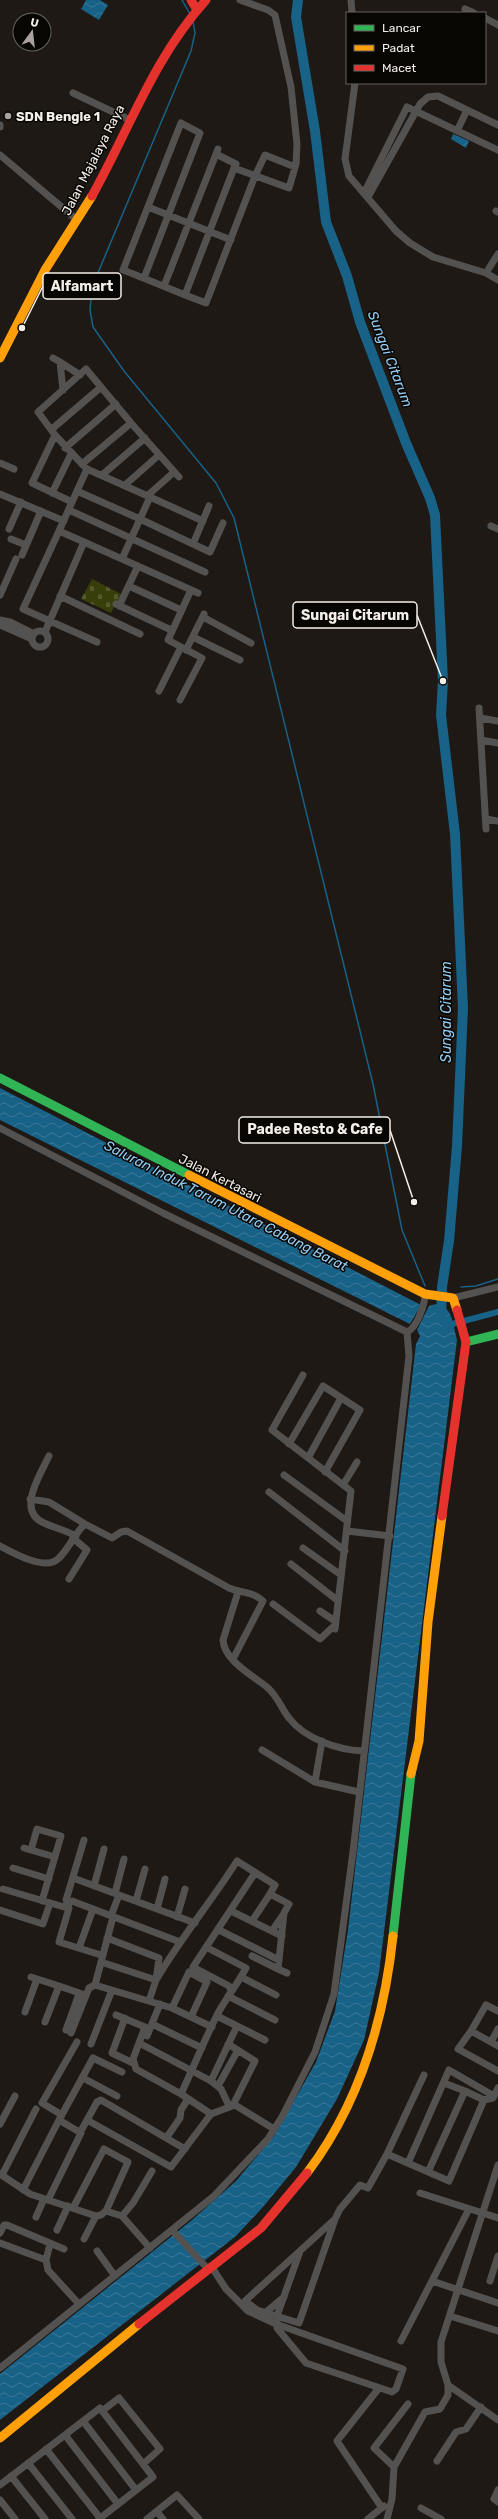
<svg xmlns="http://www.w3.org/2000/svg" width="498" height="2519" font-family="Rubik,sans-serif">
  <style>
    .cemetery { fill: url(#cemetery-stones) }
    .water { fill: url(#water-waves) }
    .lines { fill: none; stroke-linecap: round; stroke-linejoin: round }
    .stream { stroke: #186187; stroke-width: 1.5 }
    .canal { stroke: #186187; stroke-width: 6 }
    .river { stroke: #186187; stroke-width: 10 }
    .street { stroke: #545250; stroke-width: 7 }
    .fast { stroke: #30b455; stroke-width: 9 }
    .slow { stroke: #ff9f0a; stroke-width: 9 }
    .jam { stroke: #e5322d; stroke-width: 9 }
    .poi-dot { fill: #a8a39e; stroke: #080603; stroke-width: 1.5 }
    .labels { text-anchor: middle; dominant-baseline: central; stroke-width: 3; stroke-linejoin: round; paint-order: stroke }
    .poi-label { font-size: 13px; font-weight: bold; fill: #f3eee8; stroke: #080603; text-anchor: start }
    .street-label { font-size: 13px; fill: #f3eee8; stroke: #080603 }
    .water-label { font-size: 14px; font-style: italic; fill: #94ccf1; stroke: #080603 }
    .leader { fill: none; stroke: #f3eee8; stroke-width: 1.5 }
    .callout-dot { fill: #f3eee8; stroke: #080603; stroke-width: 1.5 }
    .callout { fill: #080603; stroke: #f3eee8; stroke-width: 1.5 }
    .callout-label { font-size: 14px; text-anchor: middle; font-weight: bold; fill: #f3eee8 }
  </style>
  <defs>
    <pattern id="cemetery-stones" width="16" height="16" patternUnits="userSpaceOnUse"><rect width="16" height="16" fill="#373e0a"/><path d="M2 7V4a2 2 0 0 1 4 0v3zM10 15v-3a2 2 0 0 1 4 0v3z" fill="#545a2e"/></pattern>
    <pattern id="water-waves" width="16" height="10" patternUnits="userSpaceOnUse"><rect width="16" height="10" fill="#186187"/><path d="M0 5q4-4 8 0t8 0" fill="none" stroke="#3a7898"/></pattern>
  </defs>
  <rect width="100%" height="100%" fill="#1e1914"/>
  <path class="cemetery" d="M 92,579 L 121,594 L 111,613 L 81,599 Z"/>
  <path class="water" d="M 86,0 L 100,0 L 108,5 L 99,20 L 81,9 Z
    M 453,134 L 469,141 L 466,148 L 451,139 Z
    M 0,1088 L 421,1305 L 410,1324 L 0,1120 Z
    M 436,1304 C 453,1306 453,1325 457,1340 L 379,1973 L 364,2040 L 337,2099 L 296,2167 L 263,2207 L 236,2236 L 0,2420 L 0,2374 L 192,2220 L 236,2181 L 274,2136 L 316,2062 L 335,2011 L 348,1930 L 416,1344 L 420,1336 L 417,1330 L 429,1306 Z"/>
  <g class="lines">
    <path class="stream" d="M 182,0 L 190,14
      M 193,21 L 195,33 L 191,51 L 92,287 L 90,310 L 93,327 L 124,371 L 216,483 L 234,518 L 373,1084 L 402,1230 L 425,1286
      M 461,1287 L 476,1286 L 498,1279"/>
    <path class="canal" d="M 445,1326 L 498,1312"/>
    <path class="river" d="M 298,0 L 296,17 L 315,131 L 326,222 L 347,276 L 360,322 L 406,443 L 430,498 L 435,515 L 443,681 L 441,715 L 455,834 L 463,1008 L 457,1146 L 449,1241 L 442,1287 L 441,1319"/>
    <path class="street" d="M 240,0 L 268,10 L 275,15 L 291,87 L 297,144 L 296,164 L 289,188 L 234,168 L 185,295 L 206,303 L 255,176 L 265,155 L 295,167
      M 351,0 L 352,13
      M 465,9 L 474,13
      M 485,18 L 498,25
      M 355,83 L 345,159 L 349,176 L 396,231 L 410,243 L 433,257 L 486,273 L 498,280
      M 73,93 L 128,119
      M 0,125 L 0,127
      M 457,131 L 467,110
      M 216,154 L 236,164 L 234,168
      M 0,155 L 77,220
      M 364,193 L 407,107 L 498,150
      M 368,197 L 420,104 L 428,97 L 438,96 L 498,125
      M 148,207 L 231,240
      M 496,211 L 498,212
      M 486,273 L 498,254
      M 144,278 L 200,133 L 181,123 L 123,270 C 144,278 165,287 185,295
      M 164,286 L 218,149
      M 53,358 L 60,362
      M 63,390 L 60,362 L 80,375
      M 52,429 L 101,387
      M 55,435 L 38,412 L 86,369 L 131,423
      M 65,448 L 116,404
      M 0,463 L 14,469
      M 87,469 L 150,497 L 140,519 L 210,552 L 223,523
      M 102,475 L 145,438
      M 125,485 L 159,455
      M 77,491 L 87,469 L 82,464 L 131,423 L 179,477
      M 52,493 L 71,454
      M 0,494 L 64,521
      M 147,496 L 174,472
      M 150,497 L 203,521
      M 72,502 L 32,483 L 55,435 L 82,464
      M 69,510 L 205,572
      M 491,526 L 498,529
      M 9,529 L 21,502
      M 59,531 L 23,609 L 97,642
      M 11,539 L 26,545
      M 84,542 L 59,531 L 77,491 L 140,519 L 122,559
      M 193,544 L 209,506
      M 22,555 L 41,511
      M 129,586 L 181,610
      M 0,595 L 16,559
      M 60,596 L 140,634
      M 116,604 L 171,630
      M 119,606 L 138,566
      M 203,617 L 251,643
      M 0,620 L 10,622 L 34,634
      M 0,625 L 32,639
      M32 639a8 8 0 1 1 16 0a8 8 0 1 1-16 0Z
      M 45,632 L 84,542 L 198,593
      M 193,637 L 240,660
      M 186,650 L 204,614
      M 159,691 L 181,647
      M 180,700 L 202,658 L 168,640 L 191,590
      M 479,708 L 486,829
      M 480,718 L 498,721
      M 481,740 L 498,743
      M 486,819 L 498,821
      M 0,1128 L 163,1213 L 407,1332 C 417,1328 425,1304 425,1294
      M 453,1298 L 498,1287
      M 303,1375 L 272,1430 L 351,1491 L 335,1629
      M 289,1444 L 323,1386 L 360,1410 L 325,1472
      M 49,1456 C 40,1475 16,1511 44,1523 C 55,1528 65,1530 76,1536
      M 308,1458 L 341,1398
      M 284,1475 L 347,1521
      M 343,1485 L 357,1462
      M 269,1492 L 345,1551
      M 30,1499 L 49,1502 L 85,1524
      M 347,1531 L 390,1536
      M 0,1546 C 13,1553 45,1571 58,1559 C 69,1549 74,1534 85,1524 L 112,1538 L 121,1532 L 127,1531 L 229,1588 C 241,1593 252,1591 263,1601 L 233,1659
      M 303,1548 L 341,1575
      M 291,1564 L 337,1600
      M 69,1579 L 87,1550 L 73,1538
      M 238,1592 L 223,1640 C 224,1661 254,1676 268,1688 C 278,1697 281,1708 289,1718 C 305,1739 338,1750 363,1751
      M 273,1604 L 320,1639 L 335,1625
      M 320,1611 L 335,1621
      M 262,1750 L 315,1782 L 359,1792
      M 315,1782 L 322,1741
      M 84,1840 L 66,1900 L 69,1908 L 59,1942 L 101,1955
      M 24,1848 L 55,1857
      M 31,1850 L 37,1829 L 61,1836 L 42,1901
      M 13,1868 L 49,1879
      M 73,1878 L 195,1923
      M 94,1886 L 104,1849
      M 3,1889 L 64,1907 L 72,1901 L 180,1942
      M 115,1893 L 124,1859
      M 136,1901 L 145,1869
      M 157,1909 L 165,1879
      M 0,1910 L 43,1924 L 50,1903
      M 231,1911 L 282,1936
      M 111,1916 L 119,1895
      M 113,1917 L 95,1985 L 172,2008 L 212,2027
      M 177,1917 L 185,1889
      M 252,1921 L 270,1894
      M 219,1930 L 279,1960
      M 272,1931 L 283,1915
      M 107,1938 L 159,1958 L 156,1980 L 149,2001
      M 79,1948 L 93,1909
      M 252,1956 L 278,1969
      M 101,1962 L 156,1980 C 180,1939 211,1902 237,1861 L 275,1885 L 270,1894 L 289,1904 L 284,1913 L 278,1969 L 287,1973
      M 31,1977 L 59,1986
      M 241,1977 L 276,1995
      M 231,1991 L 229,1986 L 193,1967 L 255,1873
      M 228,1996 L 275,2020
      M 172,2008 L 189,1972 L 207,1982 L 191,2017
      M 25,2012 L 37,1979
      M 116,2015 L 145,2027 L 133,2059 L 136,2069 L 181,2094 L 211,2114 L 235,2105 L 274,2129
      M 217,2016 L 265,2040
      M 125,2018 L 112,2053 L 133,2063
      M 45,2022 L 59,1986 L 85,1995
      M 152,2024 L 202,2048
      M 66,2030 L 79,1994
      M 471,2031 L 486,2005 L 498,2011
      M 71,2033 L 89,1988 L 95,1985
      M 147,2036 L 160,2004
      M 491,2042 L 498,2029
      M 91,2044 L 112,1990
      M 228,2044 L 255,2061 L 233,2105
      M 143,2045 L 211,2081
      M 498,2046 L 471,2031 L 458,2049 L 498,2071
      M 83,2078 L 117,2096
      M 444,2083 L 465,2091
      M 218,2086 L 238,2050
      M 181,2094 C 193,2068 204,2041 217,2015 C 226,1998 237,1985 246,1968 L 206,1947
      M 229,2106 L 221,2089 L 211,2081 L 237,2026
      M 62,2115 L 42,2103 L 77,2042
      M 59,2120 L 93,2058 L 122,2072
      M 87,2120 L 171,2167 L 211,2114
      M 0,2124 L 15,2096
      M 82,2129 L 97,2102 L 101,2100 L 185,2149
      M 167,2137 L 180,2118 L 181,2110 L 188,2099
      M 387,2154 L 449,2181 L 484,2100 L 493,2098 L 498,2088
      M 408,2163 L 449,2070 L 494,2096
      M 428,2172 L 465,2091 L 484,2100
      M 0,2174 L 30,2194 L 96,2216 L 101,2215 L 106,2211 L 122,2216 L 150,2248
      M 2,2175 L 36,2109
      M 23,2190 L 59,2120 L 81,2133 L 48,2200
      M 420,2193 L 498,2218
      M 73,2208 L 104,2149 L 128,2162 L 106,2211
      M 122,2216 L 133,2203 L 152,2171
      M 36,2217 L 44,2199
      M 335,2219 L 299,2323 L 257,2310 L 245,2301 Z
      M 335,2219 L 340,2209 L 360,2185 L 368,2188 L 387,2154 L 424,2075
      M 57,2230 L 68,2206
      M 172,2230 L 207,2268
      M 0,2233 L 4,2225 L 7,2225 L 64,2249
      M 84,2239 L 96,2216
      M 0,2243 L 46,2260 L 48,2270 L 78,2303
      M 97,2251 L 115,2276
      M 46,2260 L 50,2244
      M 211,2266 L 226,2289 L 248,2311 L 276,2324 L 403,2369 L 396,2389 L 392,2392 L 306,2363 L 277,2328 L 277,2316 L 300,2251
      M 432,2281 L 498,2303
      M 490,2281 L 498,2256
      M 265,2313 L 284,2297
      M 450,2316 L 498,2331
      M 401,2341 L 469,2209
      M 0,2368 L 214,2196 L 268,2139 L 283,2115 L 315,2052 L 334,1994 L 353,1852 L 409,1356 L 407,1332
      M 448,2385 L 498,2420
      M 379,2388 L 337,2441 L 382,2508
      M 102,2411 L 119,2398 L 160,2449 L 143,2464
      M 83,2421 L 136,2490
      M 65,2435 L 118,2504
      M 46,2449 L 100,2518
      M 437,2461 L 456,2432 L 466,2429 L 481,2407
      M 28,2463 L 72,2519
      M 394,2467 L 374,2448 L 408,2404
      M 11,2476 L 45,2519
      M 0,2485 L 100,2408 L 153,2477 L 99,2519
      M 498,2490 L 494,2499 L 498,2502
      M 0,2500 L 15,2519
      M 421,2508 L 441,2519
      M 157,2512 L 163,2519
      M 147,2519 L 177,2495 L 199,2519
      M 368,2519 L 384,2506
      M 387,2519 L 392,2499 L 394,2467 L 425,2412 L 440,2409 L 448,2395 L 448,2385 L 441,2362 L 441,2342 L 498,2165"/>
    <path class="fast" d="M 0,1078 L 189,1175
      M 466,1342 L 498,1334
      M 393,1936 L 411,1774"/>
    <path class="slow" d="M 0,358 L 45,270 L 92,196
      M 189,1175 L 425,1294 L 453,1298 L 457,1310
      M 411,1774 L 419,1741 L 428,1622 L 442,1516
      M 307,2173 C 360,2103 384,2021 393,1936
      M 0,2438 L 139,2324"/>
    <path class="jam" d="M 191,0 L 197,10
      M 92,196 C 130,128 153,59 206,0
      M 442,1516 L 466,1342 L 457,1310
      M 139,2324 L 261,2228 L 307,2173"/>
  </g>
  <circle class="poi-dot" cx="8" cy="116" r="4"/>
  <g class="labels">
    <g class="poi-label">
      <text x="16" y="116">SDN Bengle 1</text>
    </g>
    <g class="street-label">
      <text transform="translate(93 160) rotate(-63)">Jalan Majalaya Raya</text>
      <text transform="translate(220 1178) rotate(27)">Jalan Kertasari</text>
    </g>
    <g class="water-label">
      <text transform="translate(390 359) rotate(69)">Sungai Citarum</text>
      <text transform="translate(446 1012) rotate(-90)">Sungai Citarum</text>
      <text transform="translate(226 1206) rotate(27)">Saluran Induk Tarum Utara Cabang Barat</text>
    </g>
  </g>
  <path class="leader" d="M22 328L43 286M443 681L417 615M414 1202L390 1130"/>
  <g class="callout-dot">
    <circle cx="22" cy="328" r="4"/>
    <circle cx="443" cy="681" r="4"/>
    <circle cx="414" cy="1202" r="4"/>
  </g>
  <g class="callout">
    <rect x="43" y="273" width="78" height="26" rx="4"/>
    <rect x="293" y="602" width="124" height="26" rx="4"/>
    <rect x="239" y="1117" width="151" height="26" rx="4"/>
  </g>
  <g class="callout-label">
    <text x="82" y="291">Alfamart</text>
    <text x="355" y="620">Sungai Citarum</text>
    <text x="315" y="1134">Padee Resto &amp; Cafe</text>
  </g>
  <rect x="346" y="12" width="140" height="72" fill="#080603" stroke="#66635f"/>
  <rect x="354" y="25" width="20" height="6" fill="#30b455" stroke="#66635f"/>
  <text x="382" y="32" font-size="12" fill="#f3eee8">Lancar</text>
  <rect x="354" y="45" width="20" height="6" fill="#ff9f0a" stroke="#66635f"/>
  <text x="382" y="52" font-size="12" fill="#f3eee8">Padat</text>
  <rect x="354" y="65" width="20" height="6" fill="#e5322d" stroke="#66635f"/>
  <text x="382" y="72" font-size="12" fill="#f3eee8">Macet</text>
  <g transform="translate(32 32) rotate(15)"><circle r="19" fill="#080603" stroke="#66635f"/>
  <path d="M0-3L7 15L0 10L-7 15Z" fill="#a8a39e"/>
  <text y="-6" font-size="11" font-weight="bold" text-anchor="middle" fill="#f3eee8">U</text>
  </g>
</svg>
